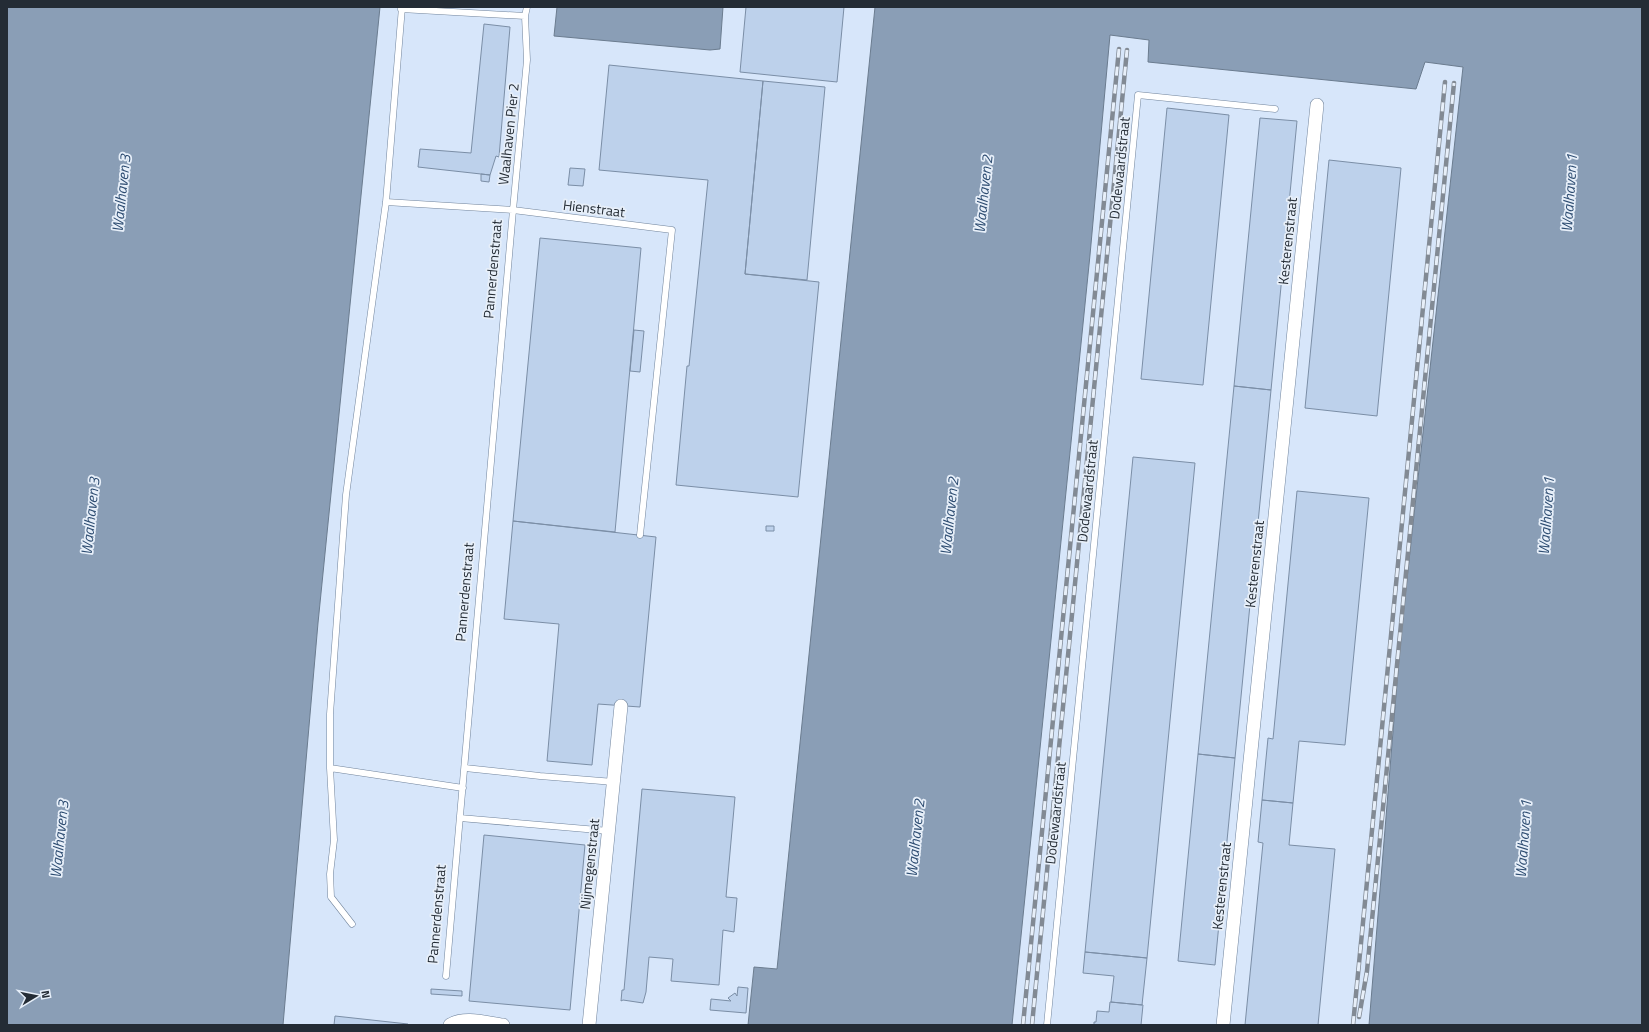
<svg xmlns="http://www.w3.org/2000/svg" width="1649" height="1032" font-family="'Titillium Web',sans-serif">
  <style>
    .built { fill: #d7e6fa }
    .water { fill: #8a9eb6; stroke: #6b7c8f }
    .building { fill: #bdd1eb; stroke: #7b8ea6 }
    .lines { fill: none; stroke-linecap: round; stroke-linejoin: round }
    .lane-casing { stroke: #71849c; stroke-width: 7 }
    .street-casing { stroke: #71849c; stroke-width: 14 }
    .lane { stroke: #fff; stroke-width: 6 }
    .street { stroke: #fff; stroke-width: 13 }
    .rail-casing { stroke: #828a94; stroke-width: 4.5 }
    .rail { stroke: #e7eff9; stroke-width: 3; stroke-dasharray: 9; stroke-linecap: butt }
    .labels { text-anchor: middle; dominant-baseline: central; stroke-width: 3.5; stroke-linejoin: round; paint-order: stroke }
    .street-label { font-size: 14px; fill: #242c35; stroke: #e7eff9 }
    .water-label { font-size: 15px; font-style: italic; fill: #2d4c71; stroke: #e7eff9 }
  </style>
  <rect width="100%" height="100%" fill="#e7eff9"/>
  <path class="built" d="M 360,7 L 884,7 L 779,1025 L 264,1025 Z
    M 1096,21 L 1486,65 L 1389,1025 L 993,1025 Z"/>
  <path class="water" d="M 7,7 L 380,7 L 318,623 L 283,1025 L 7,1025 Z
    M 557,7 L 723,7 L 720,49 L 710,50 L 554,36 Z
    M 875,7 L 1642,7 L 1642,1025 L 1369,1025 L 1401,634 L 1463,67 L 1425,62 L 1416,89 L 1148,62 L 1149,40 L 1110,35 L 1090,255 L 1012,1025 L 748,1025 L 754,967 L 777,969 Z"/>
  <path class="building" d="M 746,7 L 844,7 L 837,82 L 740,72 Z
    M 484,24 L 510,27 L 499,157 L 496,156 L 490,175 L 418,167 L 420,149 L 471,153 Z
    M 609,65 L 763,81 L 745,274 L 819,282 L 798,497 L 676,485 L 687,366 L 689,366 L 708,180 L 599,170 Z
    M 763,81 L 825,87 L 807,280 L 745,274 Z
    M 1167,108 L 1229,115 L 1203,385 L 1141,379 Z
    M 1260,118 L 1297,121 L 1271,390 L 1234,386 Z
    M 1329,160 L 1401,168 L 1377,416 L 1305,408 Z
    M 570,168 L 585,169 L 583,186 L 568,185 Z
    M 481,174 L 490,175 L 489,182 L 481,181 Z
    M 540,238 L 641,248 L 615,532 L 513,521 Z
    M 634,330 L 644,331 L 640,372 L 630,371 Z
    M 1234,386 L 1271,390 L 1235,758 L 1198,754 Z
    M 1133,457 L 1195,463 L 1147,958 L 1085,952 Z
    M 1297,491 L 1369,498 L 1345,745 L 1299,741 L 1293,803 L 1262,800 L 1268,738 L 1273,739 Z
    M 513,521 L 656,537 L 640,707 L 598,704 L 592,765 L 547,761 L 559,624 L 504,619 Z
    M 766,526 L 774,526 L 774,531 L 766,531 Z
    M 1198,754 L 1235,758 L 1215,965 L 1178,961 Z
    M 642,789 L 735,797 L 726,897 L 737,898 L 734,932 L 723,930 L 719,985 L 671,981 L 673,959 L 649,957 L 646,992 L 643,1003 L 623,1000 L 621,1001 L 622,990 L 624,990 Z
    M 1262,800 L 1293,803 L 1289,845 L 1335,849 L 1318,1025 L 1245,1025 L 1263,843 L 1258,842 Z
    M 484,835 L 585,845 L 570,1010 L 469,1001 Z
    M 1085,952 L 1147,958 L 1142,1005 L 1111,1002 L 1114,976 L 1083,973 Z
    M 738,987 L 748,988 L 746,1013 L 710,1010 L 711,999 L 731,1001 L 728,998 L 735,993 L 737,996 Z
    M 431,989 L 462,991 L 462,996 L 431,994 Z
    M 1110,1002 L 1143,1005 L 1141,1025 L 1094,1025 L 1094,1022 L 1096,1022 L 1097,1011 L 1109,1012 Z
    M 335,1016 L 408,1024 L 408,1025 L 334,1025 Z"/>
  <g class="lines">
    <g class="lane-casing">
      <path id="lane" d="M 401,9 L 525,16
        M 386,202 L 513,210 L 672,230 L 640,535
        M 330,768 L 463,788
        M 465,768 L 540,776 L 614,782
        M 460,818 L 609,831
        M 352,924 L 331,897 L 330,874 L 334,840 L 330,768 L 330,714 L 346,495 L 386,202 L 402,7
        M 446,976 L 513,210 L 527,60 L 525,16 L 527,7
        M 1047,1025 L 1138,95 L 1275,109"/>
    </g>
    <g class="street-casing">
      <path id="street" d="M 450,1025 C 464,1016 487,1023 503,1025
        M 589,1025 L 621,706
        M 1223,1025 L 1317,105"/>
    </g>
    <use href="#lane" class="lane"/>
    <use href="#street" class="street"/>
    <g class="rail-casing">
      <path id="rail" d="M 1359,1017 L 1367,971 L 1454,83
        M 1023,1025 L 1119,49
        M 1032,1025 L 1127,50
        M 1353,1025 L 1445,82"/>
    </g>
    <use href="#rail" class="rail"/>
  </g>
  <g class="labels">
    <g class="street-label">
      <text transform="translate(508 134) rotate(-84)">Waalhaven Pier 2</text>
      <text transform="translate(1119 168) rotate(-84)">Dodewaardstraat</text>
      <text transform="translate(594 208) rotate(7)">Hienstraat</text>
      <text transform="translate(1287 241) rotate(-84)">Kesterenstraat</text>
      <text transform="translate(492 269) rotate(-85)">Pannerdenstraat</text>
      <text transform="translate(1087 491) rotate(-84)">Dodewaardstraat</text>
      <text transform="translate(1254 564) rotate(-84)">Kesterenstraat</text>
      <text transform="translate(464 592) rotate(-85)">Pannerdenstraat</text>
      <text transform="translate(1055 813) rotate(-84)">Dodewaardstraat</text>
      <text transform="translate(589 864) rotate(-84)">Nijmegenstraat</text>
      <text transform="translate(1221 886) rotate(-84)">Kesterenstraat</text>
      <text transform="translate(436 914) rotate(-85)">Pannerdenstraat</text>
    </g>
    <g class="water-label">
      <text transform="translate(121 193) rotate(-84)">Waalhaven 3</text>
      <text transform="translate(1569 193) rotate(-86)">Waalhaven 1</text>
      <text transform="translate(983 194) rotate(-84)">Waalhaven 2</text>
      <text transform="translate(90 516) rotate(-84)">Waalhaven 3</text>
      <text transform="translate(949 516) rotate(-84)">Waalhaven 2</text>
      <text transform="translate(1546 516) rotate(-86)">Waalhaven 1</text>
      <text transform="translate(915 838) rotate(-84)">Waalhaven 2</text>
      <text transform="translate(59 839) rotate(-84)">Waalhaven 3</text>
      <text transform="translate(1523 839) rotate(-86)">Waalhaven 1</text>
    </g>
  </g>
  <rect width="1649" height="1032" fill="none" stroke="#242c35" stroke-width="16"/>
  <g transform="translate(36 996) rotate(80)" stroke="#e7eff9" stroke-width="3" paint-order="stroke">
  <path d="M0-3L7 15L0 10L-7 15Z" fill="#242c35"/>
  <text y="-6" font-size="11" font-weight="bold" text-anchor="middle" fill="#242c35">N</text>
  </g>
</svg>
